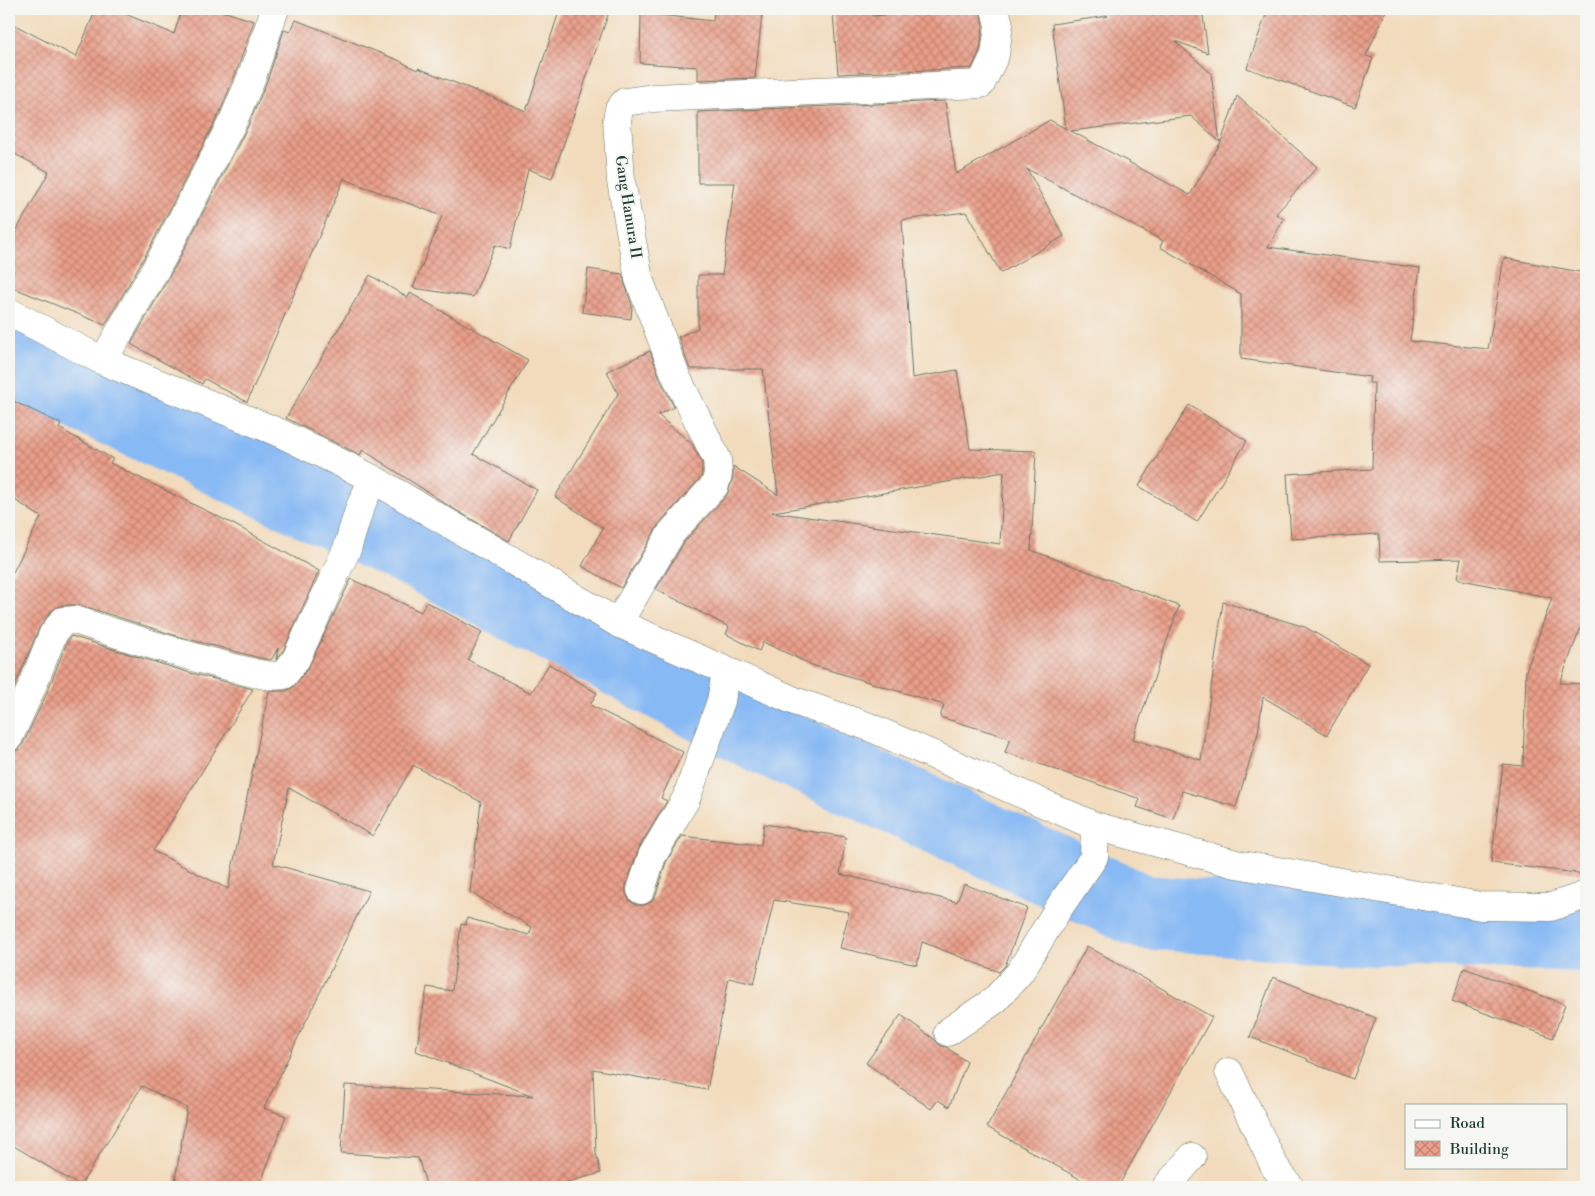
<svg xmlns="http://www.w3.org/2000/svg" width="1595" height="1196" font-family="'Libre Bodoni',serif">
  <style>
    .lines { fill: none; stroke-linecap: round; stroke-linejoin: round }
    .river { stroke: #87b9f4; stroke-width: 74 }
    .building { fill: url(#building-cross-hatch); fill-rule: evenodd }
    .minor-casing { stroke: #697464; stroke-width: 29 }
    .minor { stroke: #fff; stroke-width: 28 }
    .labels { text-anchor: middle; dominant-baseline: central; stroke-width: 4; stroke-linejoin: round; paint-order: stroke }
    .street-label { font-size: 15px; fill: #1f3d34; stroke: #f6f6f2 }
  </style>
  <defs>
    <pattern id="building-cross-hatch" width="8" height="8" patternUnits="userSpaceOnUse" patternTransform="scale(1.25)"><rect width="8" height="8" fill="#eb9f8a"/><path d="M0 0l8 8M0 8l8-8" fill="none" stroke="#be8372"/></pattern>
  </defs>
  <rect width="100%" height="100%" fill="#f6f6f2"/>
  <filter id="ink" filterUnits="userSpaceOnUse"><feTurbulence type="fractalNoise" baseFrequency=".02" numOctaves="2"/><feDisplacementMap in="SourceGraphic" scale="10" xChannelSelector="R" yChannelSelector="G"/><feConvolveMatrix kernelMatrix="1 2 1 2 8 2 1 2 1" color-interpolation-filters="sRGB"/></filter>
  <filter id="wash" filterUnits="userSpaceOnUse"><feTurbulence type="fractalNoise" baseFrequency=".0096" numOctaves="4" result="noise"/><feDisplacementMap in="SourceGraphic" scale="20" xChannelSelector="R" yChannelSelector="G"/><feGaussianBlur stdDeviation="1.12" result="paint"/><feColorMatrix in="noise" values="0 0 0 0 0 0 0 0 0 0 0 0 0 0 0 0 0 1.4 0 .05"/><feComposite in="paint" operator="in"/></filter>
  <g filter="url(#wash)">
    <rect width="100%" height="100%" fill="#f2dbbc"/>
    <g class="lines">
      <path class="river" d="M 9,360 L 421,554 L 757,734 L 1143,912 L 1349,928 L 1586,935"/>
    </g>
    <g id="blocks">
      <path class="building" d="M 96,9 L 113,9 L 174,34 L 182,9 L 216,9 L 254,21 L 237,70 L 220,112 L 149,249 L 105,325 L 9,286 L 9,244 L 49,172 L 9,151 L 9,22 L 76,57 Z
        M 560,9 L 610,9 L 552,178 L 528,169 L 510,249 L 495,245 L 473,297 L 413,288 L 442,216 L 344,179 L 247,402 L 205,379 L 202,384 L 131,344 L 177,263 L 248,126 L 267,81 L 284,30 L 290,32 L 296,20 L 398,60 L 417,70 L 418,68 L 526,111 Z
        M 959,9 L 980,9 L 983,26 L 980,50 L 972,68 L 838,74 L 833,14 L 872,11 L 872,16 Z
        M 1098,9 L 1202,9 L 1208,53 L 1175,41 L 1211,73 L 1220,142 L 1191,116 L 1071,131 L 1190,195 L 1221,142 L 1237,96 L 1317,167 L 1276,214 L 1284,219 L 1268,247 L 1420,268 L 1410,341 L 1488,349 L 1504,258 L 1586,273 L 1586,613 L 1560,683 L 1586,684 L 1586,874 L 1491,863 L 1503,764 L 1523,766 L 1526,671 L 1552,598 L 1457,579 L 1461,559 L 1380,561 L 1379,534 L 1291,539 L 1287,474 L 1372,469 L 1374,383 L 1369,383 L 1370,377 L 1241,359 L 1241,294 L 1160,247 L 1163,241 L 1027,169 L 1064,236 L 1001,273 L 966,212 L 902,220 L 912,378 L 957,370 L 970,449 L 1036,451 L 1031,550 L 1179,606 L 1133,739 L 1201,760 L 1223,602 L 1305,627 L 1368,664 L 1327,735 L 1263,697 L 1258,733 L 1236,807 L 1182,791 L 1173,819 L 1137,807 L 1140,799 L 1005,752 L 1010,738 L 940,717 L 944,705 L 812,665 L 763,642 L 759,651 L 726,634 L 729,627 L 656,589 L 685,541 L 727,495 L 733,478 L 733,466 L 778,495 L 763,369 L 690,369 L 678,337 L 698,328 L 698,275 L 722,275 L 735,183 L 698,183 L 698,112 L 945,101 L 956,174 L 1050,120 L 1066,129 L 1052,24 L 1108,16 L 1098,12 ZM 1004,472 L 1000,544 L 772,512 L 798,508 Z
        M 1268,9 L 1387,9 L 1366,56 L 1373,58 L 1355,107 L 1247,68 Z
        M 714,10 L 762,15 L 755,78 L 698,80 L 698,67 L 640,63 L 641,13 L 713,21 Z
        M 588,269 L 622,274 L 632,306 L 631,319 L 582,312 Z
        M 370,275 L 408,298 L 410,293 L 528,360 L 473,454 L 537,490 L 509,541 L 449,506 L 363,450 L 360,455 L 286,418 Z
        M 650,351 L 661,381 L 674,407 L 658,415 L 692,444 L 702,463 L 702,472 L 701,477 L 659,524 L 621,588 L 582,566 L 603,528 L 555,497 L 618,394 L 607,371 Z
        M 9,399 L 61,424 L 59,428 L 113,459 L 110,463 L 235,525 L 319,571 L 283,651 L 276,660 L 278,648 L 271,660 L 260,658 L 177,636 L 80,605 L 62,605 L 51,611 L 39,628 L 9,700 L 9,580 L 41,517 L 9,496 Z
        M 1189,405 L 1247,441 L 1197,522 L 1139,486 Z
        M 351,579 L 421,612 L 426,602 L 482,632 L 468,660 L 531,693 L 549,664 L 597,693 L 590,705 L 683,752 L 661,798 L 667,801 L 639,848 L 626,885 L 626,894 L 630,901 L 636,905 L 645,905 L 652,901 L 656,895 L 666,862 L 682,836 L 761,845 L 764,824 L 846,837 L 840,874 L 957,902 L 964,884 L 1027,908 L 1005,966 L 999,972 L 922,942 L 917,965 L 840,948 L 849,912 L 774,900 L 754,984 L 729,978 L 707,1090 L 593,1069 L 596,1153 L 601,1173 L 549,1187 L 427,1187 L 418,1158 L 341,1153 L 345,1085 L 533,1096 L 416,1051 L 427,987 L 452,991 L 461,924 L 466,925 L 467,918 L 529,935 L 532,927 L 470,892 L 481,802 L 413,765 L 373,836 L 289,788 L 273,864 L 369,891 L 264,1108 L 286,1116 L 259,1187 L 174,1187 L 187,1108 L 142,1086 L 80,1186 L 9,1143 L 9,752 L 18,750 L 23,744 L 46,695 L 67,642 L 71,636 L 187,672 L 253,689 L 153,851 L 228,889 L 269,691 L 286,691 L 292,688 L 308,668 Z
        M 1087,946 L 1212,1017 L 1118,1187 L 1094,1187 L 987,1127 Z
        M 1464,968 L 1565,1004 L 1553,1038 L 1452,1001 Z
        M 1273,977 L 1376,1018 L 1353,1079 L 1307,1061 L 1308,1059 L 1250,1037 Z
        M 901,1015 L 934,1039 L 941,1046 L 946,1047 L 967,1062 L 949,1107 L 938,1100 L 931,1109 L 866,1063 Z"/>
    </g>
  </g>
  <g filter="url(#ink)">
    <use href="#blocks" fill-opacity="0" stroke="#697464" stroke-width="1"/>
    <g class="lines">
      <g class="minor-casing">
        <path id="minor" d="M 9,312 L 103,361 L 280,433 L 373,479 L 618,623 L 797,702 L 867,726 L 1095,826 L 1236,864 L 1481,906 L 1551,907 L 1586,895
          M 103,361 L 163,256 L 234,119 L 252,76 L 275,9
          M 618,623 L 672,532 L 715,485 L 718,474 L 717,459 L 675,374 L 639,279 L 621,181 L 617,120 L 619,109 L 625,102 L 653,98 L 981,84 L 995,55 L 999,25 L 995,9
          M 9,737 L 31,689 L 53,634 L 63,621 L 75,620 C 127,637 178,654 231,667 C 248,671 266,678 284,675 L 296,659 L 347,549 L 360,507 L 373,479
          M 641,890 L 652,856 L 686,799 L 721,701 L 726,671
          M 948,1032 L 995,1000 L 1020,972 L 1058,909 L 1094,857 L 1095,826
          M 1229,1072 L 1275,1167 L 1290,1187
          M 1166,1187 L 1192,1157"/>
      </g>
      <use href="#minor" class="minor"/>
    </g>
  </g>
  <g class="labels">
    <g class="street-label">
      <text transform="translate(628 207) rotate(81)">Gang Hanura II</text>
    </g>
  </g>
  <rect width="1595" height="1196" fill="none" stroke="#f6f6f2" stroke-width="30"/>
  <rect x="1405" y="1104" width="162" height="65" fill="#f6f6f2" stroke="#a0aca6"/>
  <rect x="1415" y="1120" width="25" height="8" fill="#ffffff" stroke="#a0aca6"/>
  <text x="1450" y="1128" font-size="15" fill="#1f3d34">Road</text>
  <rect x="1415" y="1141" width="25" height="15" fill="url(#building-cross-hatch)" stroke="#a0aca6"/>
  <text x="1450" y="1154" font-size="15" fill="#1f3d34">Building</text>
</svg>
